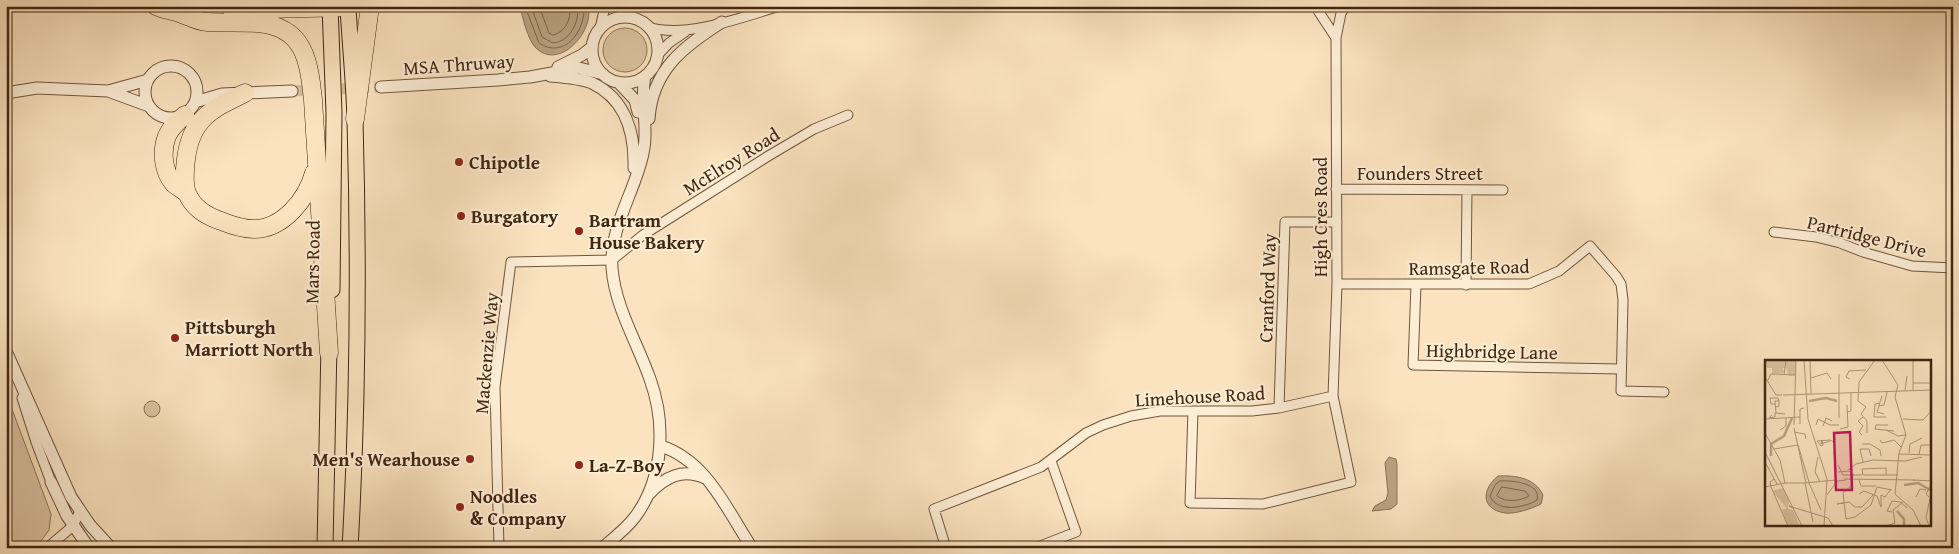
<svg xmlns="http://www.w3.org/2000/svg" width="1959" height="554" font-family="'Gentium Book Plus',serif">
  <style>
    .green { fill: #dbc3a1; stroke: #8e7458 }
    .water { fill: #bca384; stroke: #8b7156 }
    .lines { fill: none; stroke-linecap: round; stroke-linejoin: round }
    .shore { stroke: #7e644a; stroke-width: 1 }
    .tertiary-tunnel { stroke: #d6bd9c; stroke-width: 11; stroke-dasharray: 11 5.5; stroke-linecap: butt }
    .minor-casing { stroke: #70553c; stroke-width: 11 }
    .tertiary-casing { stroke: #70553c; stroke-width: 13 }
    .primary-casing { stroke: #412610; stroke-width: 17 }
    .motorway-casing { stroke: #412610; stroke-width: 19 }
    .minor { stroke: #fcedd5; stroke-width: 9 }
    .tertiary { stroke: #fcedd5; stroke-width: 11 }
    .primary { stroke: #fbe3bf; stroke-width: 15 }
    .motorway { stroke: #fbe3bf; stroke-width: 18 }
    .poi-dot { fill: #8f2418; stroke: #fcedd5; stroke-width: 2 }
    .labels { text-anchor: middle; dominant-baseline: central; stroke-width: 4; stroke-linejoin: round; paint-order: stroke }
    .street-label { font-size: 19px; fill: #412610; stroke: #fcedd5 }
    .poi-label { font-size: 19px; font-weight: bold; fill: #412610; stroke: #fcedd5; text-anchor: start }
    .inset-river { fill: none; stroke: #bca384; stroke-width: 2.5 }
    .inset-road { fill: none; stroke: #b19779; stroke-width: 1 }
    .view { fill: #c2185b; fill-opacity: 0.15; stroke: #c2185b; stroke-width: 2.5 }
    .inset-edge { fill: none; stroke: #412610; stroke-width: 2.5 }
  </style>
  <rect width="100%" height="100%" fill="#fbe3bf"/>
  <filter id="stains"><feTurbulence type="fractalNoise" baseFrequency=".004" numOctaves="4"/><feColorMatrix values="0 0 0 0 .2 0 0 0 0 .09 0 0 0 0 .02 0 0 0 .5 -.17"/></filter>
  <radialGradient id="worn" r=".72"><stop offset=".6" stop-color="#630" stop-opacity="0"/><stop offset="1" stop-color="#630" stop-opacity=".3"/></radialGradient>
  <path class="green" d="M603 50a22 22 0 1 1 44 0a22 22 0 1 1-44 0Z
    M 6,393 L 51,514 L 49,530 L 36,548 L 6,548 Z
    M144 409a8 8 0 1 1 16 0a8 8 0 1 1-16 0Z"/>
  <path class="water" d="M 520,6 L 588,6 C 595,32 558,72 535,47 C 528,40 522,16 520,6 Z
    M 1389,457 L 1396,459 L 1397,465 L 1397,504 L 1391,509 L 1372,511 L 1375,506 L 1386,500 L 1388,493 L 1385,463 Z
    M 1498,476 C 1516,475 1535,478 1543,495 L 1541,504 C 1531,509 1516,514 1505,513 C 1480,509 1482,489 1498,476 Z"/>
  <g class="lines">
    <path class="shore" d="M 525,6 L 539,43 C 564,60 586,31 584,6
      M 531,6 L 542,37 L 553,43 C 571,41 579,22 578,6
      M 539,6 L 549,33 L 553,35 C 566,32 571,19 570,6
      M 1500,481 C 1511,480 1542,483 1537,500 C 1524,508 1497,513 1490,496 L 1495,485 Z
      M 1502,487 L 1525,491 L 1529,496 C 1520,501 1506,503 1497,496 Z"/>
    <path class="tertiary-tunnel" d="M 292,91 L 381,87"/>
    <g class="minor-casing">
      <path id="minor" d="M 619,6 L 629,17
        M 1315,6 L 1336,38
        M 648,27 C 687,39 742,17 780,6
        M 600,29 L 605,6
        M 657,56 L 669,43 L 685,32
        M 1336,189 L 1503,190
        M 1774,232 L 1816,237 L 1840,243 L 1863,252 L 1912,266 L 1953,268
        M 1337,284 L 1529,284 L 1559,271 L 1590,246 L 1616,276 L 1621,284 L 1623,300 L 1621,391 L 1664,392
        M 1416,285 L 1413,365 L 1621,369
        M 1466,285 L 1467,190
        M 22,398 L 36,442 L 51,482
        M 1279,408 L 1285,222 L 1337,222
        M 1193,411 L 1190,503 L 1263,504 L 1351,482 L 1333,396 L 1337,284 L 1336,38 L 1341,13 L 1346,6
        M 47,548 L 73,526 L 80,511
        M 499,548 L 495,387 L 511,262 L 612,260 L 643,235 L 770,155 L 814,129 L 848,115
        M 946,548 L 934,509 L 1041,467 L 1086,433 L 1103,425 L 1131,416 L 1160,411 L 1252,411 L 1279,408 L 1333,396
        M 1035,548 L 1076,532 L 1051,461"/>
    </g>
    <g class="tertiary-casing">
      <path id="tertiary" d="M592 50a33 33 0 1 1 66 0a33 33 0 1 1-66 0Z
        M145 92a26 26 0 1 1 52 0a26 26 0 1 1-52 0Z
        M 558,67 L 582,55 L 592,47
        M 550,76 C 563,77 580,78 592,83 C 626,99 635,134 634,168
        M 618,82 L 635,100 L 638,112
        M 381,87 L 498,80 L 530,77 L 579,68 L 603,74
        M 108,91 L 148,80
        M 6,93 L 37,88 L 108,91 L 149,106
        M 195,102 L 222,94 L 292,91
        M 649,119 C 652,70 684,46 722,22
        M 6,351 L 71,497 L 90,525 L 111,548
        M 661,446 C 707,461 727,510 752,548
        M 51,482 L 67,516 L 89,548
        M 649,494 C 665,477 682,468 705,478
        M 602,548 C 614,538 626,529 635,517 C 664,478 666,423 650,379 C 637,342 615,307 612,268 C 609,225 638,188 644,148 C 648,124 640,100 645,76"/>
    </g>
    <g class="primary-casing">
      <path id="primary" d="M 330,6 L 334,113 L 332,290
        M 348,7 C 350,45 354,82 355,120 C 359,263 358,406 350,548
        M 325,548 L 329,343"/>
    </g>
    <g class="motorway-casing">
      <path id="motorway" d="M 156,6 C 165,10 174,11 182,14 C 190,17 199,22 207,22 C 224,23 241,22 257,23 C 305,26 309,62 313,100 L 329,353
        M 233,13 L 267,9 L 348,7
        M 245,93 C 212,109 191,118 186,159 C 185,169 183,183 187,193 C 193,208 206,216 221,221 C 231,225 242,229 254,229 C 283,229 307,199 314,173
        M 185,115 C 178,121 171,127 167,136 C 161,151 163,172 174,184 C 178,187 183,190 187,193
        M 355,119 L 370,6"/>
    </g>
    <use href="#minor" class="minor"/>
    <use href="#tertiary" class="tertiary"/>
    <use href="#primary" class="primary"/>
    <use href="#motorway" class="motorway"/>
  </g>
  <g class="poi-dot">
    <circle cx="459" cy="162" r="5"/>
    <circle cx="461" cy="216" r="5"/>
    <circle cx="579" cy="231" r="5"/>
    <circle cx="175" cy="338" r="5"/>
    <circle cx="470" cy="459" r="5"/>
    <circle cx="579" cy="465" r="5"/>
    <circle cx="460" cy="507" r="5"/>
  </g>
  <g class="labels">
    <g class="street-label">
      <text transform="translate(459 64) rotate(-4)">MSA Thruway</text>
      <text transform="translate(731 161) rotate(-32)">McElroy Road</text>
      <text x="1420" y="173">Founders Street</text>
      <text transform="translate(1320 217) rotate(-90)">High Cres Road</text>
      <text transform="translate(1867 236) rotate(14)">Partridge Drive</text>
      <text transform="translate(312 262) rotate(-89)">Mars Road</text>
      <text transform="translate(1469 267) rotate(-1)">Ramsgate Road</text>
      <text transform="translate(1267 288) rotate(-88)">Cranford Way</text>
      <text transform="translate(1492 351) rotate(1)">Highbridge Lane</text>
      <text transform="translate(486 353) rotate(-85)">Mackenzie Way</text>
      <text transform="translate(1200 396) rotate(-3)">Limehouse Road</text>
    </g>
    <g class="poi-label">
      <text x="469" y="162">Chipotle</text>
      <text x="471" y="216">Burgatory</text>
      <text x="589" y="220">Bartram<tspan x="589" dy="22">House Bakery</tspan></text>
      <text x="185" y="327">Pittsburgh<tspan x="185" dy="22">Marriott North</tspan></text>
      <text x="460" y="459" text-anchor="end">Men's Wearhouse</text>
      <text x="589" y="465">La-Z-Boy</text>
      <text x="470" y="496">Noodles<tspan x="470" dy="22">&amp; Company</tspan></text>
    </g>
  </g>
  <g transform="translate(1765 360)">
    <rect width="166" height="166" fill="#fbe3bf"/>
    <path d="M 1,0 L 31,0 L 31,15 L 24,16 L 21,8 L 18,8 L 19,13 L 7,14 L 7,8 L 2,8 ZM 18,128 L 24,139 L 23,149 L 28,150 L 35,166 L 23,166 L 17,150 L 22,148 L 7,131 Z" fill="#dbc3a1"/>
    <path class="inset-river" d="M 44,41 L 61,38 L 72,41M 6,96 L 6,84 L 19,76 L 27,58M 139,125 L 153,123 L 167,131M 132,151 L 139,159 L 139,166"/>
    <path class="inset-road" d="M 39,0 L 43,59 L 62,119 L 59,166M 45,0 L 46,34M 117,0 L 133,25 L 130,37 L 141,75 L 134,93 L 130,134 L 148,150 L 156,166M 148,0 L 148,30M 19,15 L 21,0M 0,17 L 11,35 L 17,35M 46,18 L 62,13 L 66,19M 85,19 L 81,17 L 84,11 L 101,10M 3,20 L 6,14 L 30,15M 148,23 L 167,23M 140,31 L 142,16M 18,35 L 167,30M 117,36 L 112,52 L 119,54M 115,43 L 110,44 L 109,57 L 121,57M 10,44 L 6,44 L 5,38 L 13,38 L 14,41M 114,46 L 119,45 L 122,32M 11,47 L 14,46 L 14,41 L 10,41 L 11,53M 82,52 L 86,51 L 86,33M 7,55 L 4,58 L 10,57 L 10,53 L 20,54M 74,58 L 74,14M 0,59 L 35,57M 138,59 L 158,60 L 167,50M 35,64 L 35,49 L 39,48M 29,65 L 31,0M 51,65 L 53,59 L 65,65 L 74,65M 123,65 L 111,65 L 110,69 L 129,71M 58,66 L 61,58 L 67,61M 29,68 L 41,123M 75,69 L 83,67 L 82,45M 15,70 L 21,66 L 21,58M 121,70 L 133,76 L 141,75M 29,72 L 40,74 L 41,79M 0,73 L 15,100 L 20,123M 102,73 L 102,61 L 96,54 L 101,47 L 93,41 L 94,22 L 110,0M 97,75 L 94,72 L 98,66 L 93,61 L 98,57M 115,80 L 117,83 L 129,80 L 136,87M 65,81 L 59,83 L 58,83 L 56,84 L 57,80 L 57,82 L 58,83 L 58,85 L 56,86 L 52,81 L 65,80 L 69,82M 97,84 L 105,84 L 115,90 L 116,96M 9,89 L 33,85 L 44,122M 0,92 L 37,166M 69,92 L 71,111M 144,93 L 145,84 L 157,78M 134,94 L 167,95M 154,95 L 156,85 L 167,85M 53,97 L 50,112 L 55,122M 0,102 L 12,124M 98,102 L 95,89 L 104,89 L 106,96M 73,105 L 78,115 L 97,115M 83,110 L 91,104 L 108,100 L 140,101 L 157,97M 73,112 L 84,111 L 89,115M 88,115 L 87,125 L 78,133 L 81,159 L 90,157 L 106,145 L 112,127M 121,115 L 98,115 L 97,109 L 121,108 L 121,115 L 133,115M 9,119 L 5,122 L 6,127 L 23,166M 79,119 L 150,120M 94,120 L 96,126 L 111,126M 148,120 L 167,121M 44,123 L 56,150M 0,127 L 20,123 L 40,123M 112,127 L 127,130M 94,134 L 99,131 L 112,136 L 116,147 L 116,135 L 120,137 L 126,129M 62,135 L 72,121 L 81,120M 151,137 L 155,129 L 161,130M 166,139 L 161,134 L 167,122M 79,143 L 72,144 L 84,142 L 90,147 L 97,147 L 108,135M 29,148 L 24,146 L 63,158 L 68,166M 127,152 L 122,151 L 127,141 L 135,142 L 142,148M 48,162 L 40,123 L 71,120 L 71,125M 121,166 L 130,163 L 128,150 L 138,142M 164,166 L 161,157 L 165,139"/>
    <path class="view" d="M 85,72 L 87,130 L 71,130 L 69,73 Z"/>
    <rect width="166" height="166" class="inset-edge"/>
  </g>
  <rect width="1959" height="554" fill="none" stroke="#fbe3bf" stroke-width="25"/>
  <rect x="8" y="8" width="1944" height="539" fill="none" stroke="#412610" stroke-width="2.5"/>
  <rect x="12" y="12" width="1934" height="529" fill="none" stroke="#412610"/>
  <rect width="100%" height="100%" filter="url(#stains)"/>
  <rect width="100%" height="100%" fill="url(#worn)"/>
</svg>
